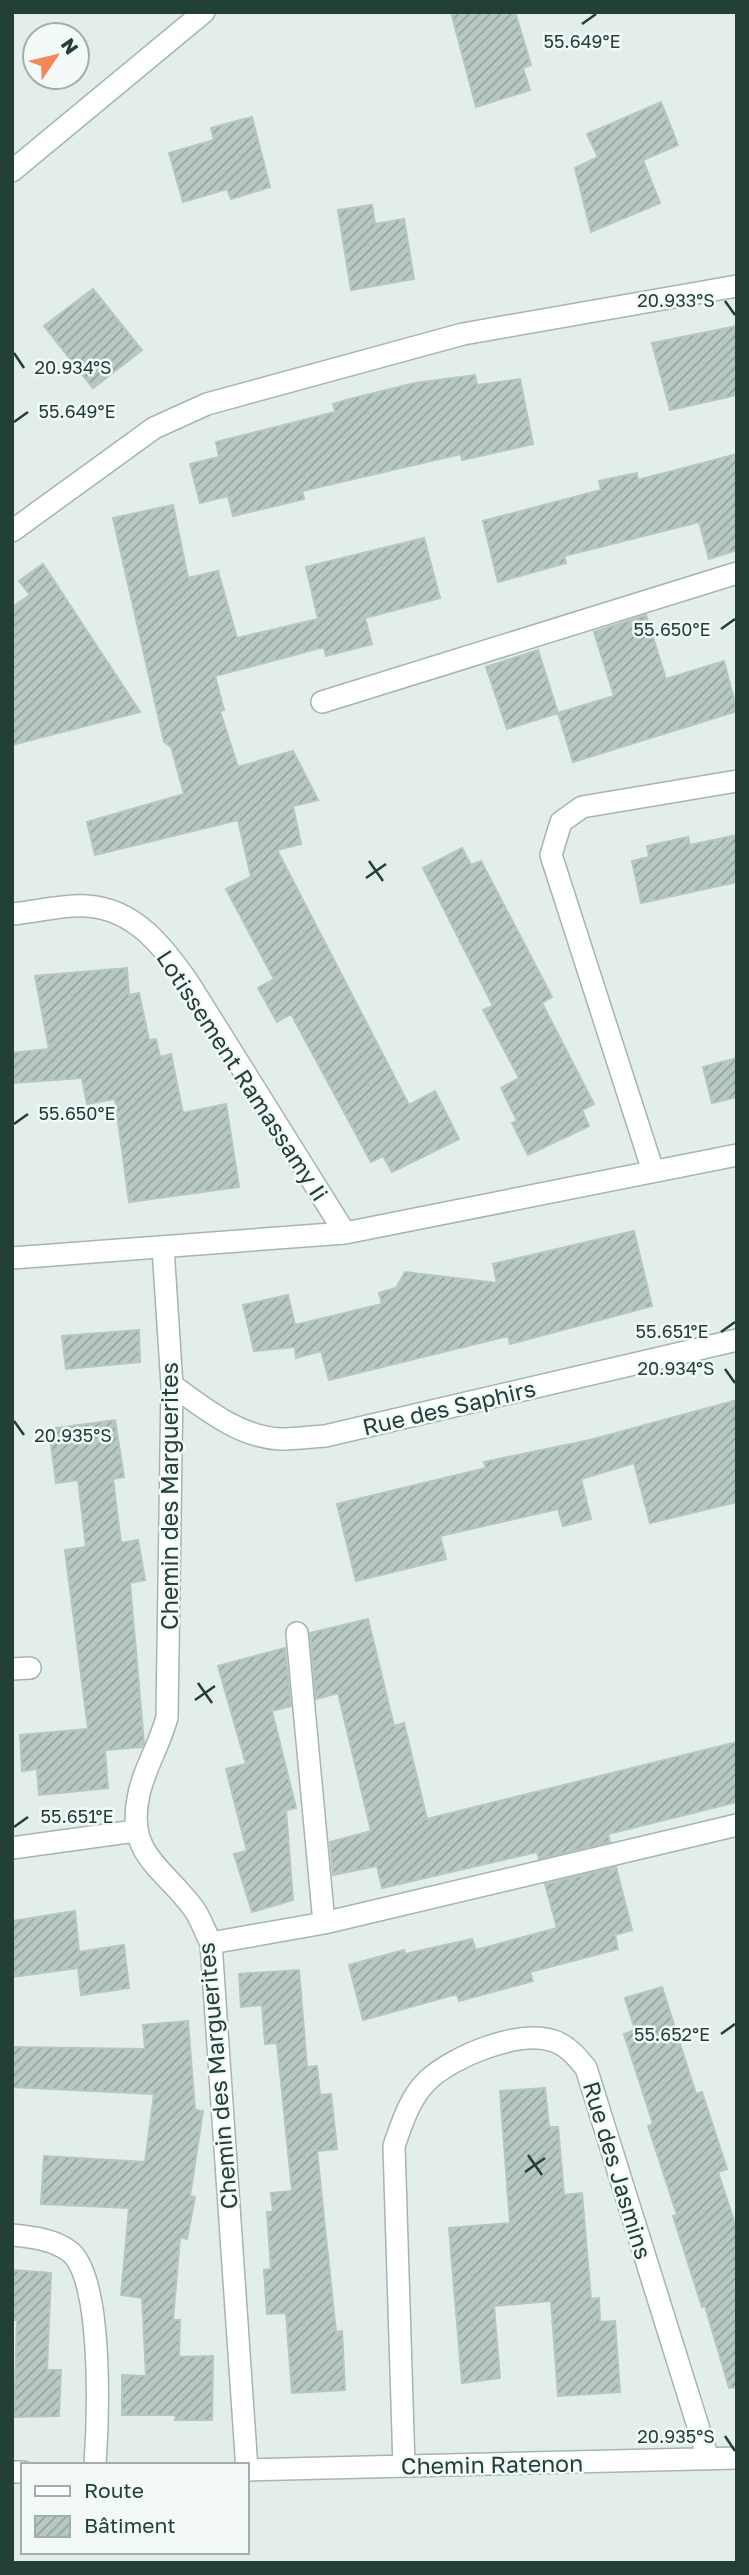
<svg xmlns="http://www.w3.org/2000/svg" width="749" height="2575" font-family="'Golos Text',sans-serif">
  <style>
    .building { fill: url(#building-hatch); stroke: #b5c7c0; stroke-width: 2 }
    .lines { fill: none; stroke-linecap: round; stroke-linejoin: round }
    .street-casing { stroke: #a5b5b0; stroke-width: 24 }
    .secondary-casing { stroke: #a1b9b2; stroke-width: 24 }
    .street { stroke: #fff; stroke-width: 21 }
    .secondary { stroke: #fff; stroke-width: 21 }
    .ticks { fill: none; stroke: #223f38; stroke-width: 2.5 }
    .labels { text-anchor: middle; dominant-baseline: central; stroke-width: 5; stroke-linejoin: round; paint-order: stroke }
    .street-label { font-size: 23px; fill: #223f38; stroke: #f3f9f7 }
    .ticks-label { font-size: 18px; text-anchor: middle; fill: #223f38; stroke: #f3f9f7; stroke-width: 5; stroke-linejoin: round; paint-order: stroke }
  </style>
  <defs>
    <pattern id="building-hatch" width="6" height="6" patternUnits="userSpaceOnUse" patternTransform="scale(1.75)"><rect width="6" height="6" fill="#b8c8c2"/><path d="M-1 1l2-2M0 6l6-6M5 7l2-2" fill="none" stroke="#95a49f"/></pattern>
  </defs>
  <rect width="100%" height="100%" fill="#e3ede9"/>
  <path class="building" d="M 451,12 L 515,12 L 531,65 L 523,68 L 530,90 L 476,107 Z
    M 661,102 L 678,145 L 643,160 L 660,203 L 591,232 L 575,168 L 598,157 L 587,134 Z
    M 252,117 L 270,187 L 231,199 L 227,189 L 183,202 L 169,153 L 214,140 L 211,128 Z
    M 372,205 L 375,224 L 404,219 L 414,279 L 351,290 L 338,210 Z
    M 93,289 L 142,350 L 93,388 L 44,326 Z
    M 737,326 L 737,395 L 670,410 L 652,343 Z
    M 475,375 L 477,385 L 520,379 L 533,444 L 462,460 L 461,454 L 302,491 L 304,499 L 233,516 L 228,496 L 200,503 L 190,464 L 219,457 L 216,442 L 335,412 L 333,404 L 350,399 L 415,383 Z
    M 737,454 L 737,550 L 709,559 L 699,522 L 564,556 L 566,563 L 498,582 L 483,521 L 601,490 L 599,481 L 637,473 L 638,480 Z
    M 173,505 L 188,578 L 218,571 L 237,638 L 318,619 L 306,567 L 424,538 L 440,598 L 365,618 L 372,644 L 326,656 L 324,647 L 215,676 L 224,710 L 220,711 L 238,767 L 293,751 L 318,800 L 293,806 L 301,844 L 277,850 L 409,1105 L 435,1091 L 459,1139 L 392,1172 L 383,1156 L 371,1162 L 291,1014 L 277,1022 L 258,988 L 274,979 L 226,889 L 251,877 L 238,820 L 95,855 L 87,822 L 184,794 L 171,747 L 164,742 L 113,518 Z
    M 43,564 L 140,712 L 12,745 L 12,607 L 30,595 L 19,581 Z
    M 646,615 L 666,679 L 724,661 L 737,711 L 573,762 L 558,713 L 614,696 L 594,632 Z
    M 538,650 L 558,713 L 507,729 L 486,667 Z
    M 737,835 L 737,882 L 641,903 L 632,861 L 649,857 L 647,846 L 688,837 L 690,845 Z
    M 462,848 L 471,865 L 481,861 L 552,997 L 542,1003 L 594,1104 L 582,1110 L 589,1126 L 528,1155 L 512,1123 L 517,1121 L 501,1088 L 519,1078 L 483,1010 L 493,1006 L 423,868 Z
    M 127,968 L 129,995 L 139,993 L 149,1040 L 156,1039 L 160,1057 L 171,1054 L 183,1113 L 226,1104 L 239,1187 L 129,1202 L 115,1099 L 87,1104 L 82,1078 L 14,1083 L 12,1053 L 49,1049 L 35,976 Z
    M 737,1058 L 737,1097 L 712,1103 L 703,1067 Z
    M 634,1231 L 652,1306 L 510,1344 L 508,1336 L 329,1380 L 321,1351 L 296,1358 L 295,1347 L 254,1351 L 243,1305 L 288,1295 L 295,1325 L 382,1304 L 379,1293 L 396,1288 L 405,1272 L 497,1283 L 493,1264 Z
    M 139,1330 L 140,1362 L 66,1369 L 62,1336 Z
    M 737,1400 L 737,1502 L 650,1523 L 634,1463 L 581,1479 L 591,1519 L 563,1526 L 558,1509 L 440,1536 L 446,1559 L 356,1581 L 337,1504 L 486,1468 L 484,1462 L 590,1440 Z
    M 115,1420 L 124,1477 L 113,1479 L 121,1543 L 138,1540 L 145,1580 L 130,1583 L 144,1743 L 142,1747 L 105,1750 L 108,1788 L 39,1795 L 37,1769 L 22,1771 L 20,1735 L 88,1729 L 65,1550 L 86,1547 L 78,1480 L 56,1483 L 49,1429 Z
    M 368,1619 L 394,1726 L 404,1723 L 427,1819 L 737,1742 L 737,1802 L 608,1834 L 610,1842 L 539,1859 L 537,1852 L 382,1888 L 377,1866 L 333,1875 L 330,1842 L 371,1831 L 338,1693 L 316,1699 L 310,1633 Z
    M 285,1648 L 291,1706 L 272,1711 L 296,1808 L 286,1810 L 293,1900 L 252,1912 L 234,1854 L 247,1851 L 226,1769 L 246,1764 L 218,1666 Z
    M 616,1867 L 632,1930 L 615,1935 L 618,1949 L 530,1972 L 533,1981 L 459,2001 L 457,1994 L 363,2020 L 349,1965 L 404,1950 L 405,1954 L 472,1939 L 476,1950 L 557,1928 L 545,1884 Z
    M 75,1911 L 79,1952 L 124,1945 L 129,1988 L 81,1995 L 78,1968 L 12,1977 L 12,1921 Z
    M 299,1970 L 307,2067 L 317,2066 L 320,2095 L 331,2094 L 333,2112 L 337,2149 L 317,2151 L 336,2332 L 342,2331 L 345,2390 L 292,2393 L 286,2313 L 267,2314 L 264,2270 L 271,2269 L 267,2212 L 273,2212 L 271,2193 L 292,2191 L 277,2043 L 265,2044 L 262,2005 L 241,2007 L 239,1974 Z
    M 662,1987 L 696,2094 L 702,2092 L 727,2169 L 718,2172 L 737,2230 L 737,2387 L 729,2388 L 705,2306 L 702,2307 L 673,2216 L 677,2215 L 648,2126 L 653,2124 L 624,2034 L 635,2030 L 625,1998 Z
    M 188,2021 L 195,2110 L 203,2111 L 190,2196 L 195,2197 L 187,2239 L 180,2237 L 173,2320 L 180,2320 L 179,2357 L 213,2356 L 212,2420 L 175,2420 L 176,2415 L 122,2415 L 122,2375 L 146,2376 L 142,2298 L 121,2295 L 129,2208 L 41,2204 L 44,2156 L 145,2162 L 154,2094 L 12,2087 L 12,2047 L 145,2049 L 143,2025 Z
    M 545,2088 L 549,2127 L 558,2127 L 564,2195 L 582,2193 L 591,2299 L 599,2298 L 600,2322 L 615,2321 L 620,2392 L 558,2396 L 551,2301 L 494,2306 L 500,2378 L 462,2383 L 449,2228 L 510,2223 L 500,2091 Z
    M 12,2270 L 51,2273 L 47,2370 L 61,2370 L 59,2416 L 14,2417 L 17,2320 L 12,2320 Z"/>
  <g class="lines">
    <g class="street-casing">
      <path id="street" d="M 12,531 L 154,428 L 207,404 L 463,334 L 737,286
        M 322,702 L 737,573
        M 12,914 C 36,912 64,904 87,906 C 136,909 165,949 190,985 L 345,1233
        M 653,1171 L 551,855 L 561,822 L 582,807 L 737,781
        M 163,1248 L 172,1385 L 167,1717 C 160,1745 142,1772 138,1799 C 127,1855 165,1869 194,1909 C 201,1919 205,1932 211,1943 L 247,2470
        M 12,1258 L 345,1233 L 737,1155
        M 172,1385 C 204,1408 239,1437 280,1439 C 295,1439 310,1437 325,1436 L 737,1340
        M 297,1633 L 324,1923
        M 12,1669 L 30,1668
        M 12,1848 L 135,1831
        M 211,1943 L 324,1923 L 737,1825
        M 12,2235 C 31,2237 53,2239 69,2251 C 104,2276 98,2423 95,2465
        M 404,2466 L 394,2146 C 402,2123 410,2097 428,2080 C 454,2056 519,2029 554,2041 C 568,2046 577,2057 586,2068 L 708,2458
        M 247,2470 L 737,2458
        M 12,2472 L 23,2472"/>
    </g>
    <g class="secondary-casing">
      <path id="secondary" d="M 12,171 L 204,12"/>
    </g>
    <use href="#street" class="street"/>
    <use href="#secondary" class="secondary"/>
  </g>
  <path class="ticks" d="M 582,24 L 596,14M 725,301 L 735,315M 14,353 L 24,368M 14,422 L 28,412M 721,629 L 735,619M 369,861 L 383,881M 366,878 L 386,864M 14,1124 L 28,1114M 721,1332 L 735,1322M 725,1369 L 735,1383M 14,1421 L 24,1435M 198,1683 L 212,1703M 195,1700 L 215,1686M 14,1827 L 28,1817M 721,2034 L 735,2024M 528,2155 L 542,2175M 525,2172 L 545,2158M 725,2436 L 735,2451"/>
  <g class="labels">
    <g class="street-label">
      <text transform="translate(243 1075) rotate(57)">Lotissement Ramassamy Ii</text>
      <text transform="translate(449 1407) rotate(-13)">Rue des Saphirs</text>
      <text transform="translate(169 1496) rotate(-90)">Chemin des Marguerites</text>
      <text transform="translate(217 2076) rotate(-95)">Chemin des Marguerites</text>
      <text transform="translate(618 2170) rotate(73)">Rue des Jasmins</text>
      <text transform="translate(492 2464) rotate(-1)">Chemin Ratenon</text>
    </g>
  </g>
  <g class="ticks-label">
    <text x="582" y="48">55.649°E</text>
    <text x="676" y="307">20.933°S</text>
    <text x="73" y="374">20.934°S</text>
    <text x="77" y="418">55.649°E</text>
    <text x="672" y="636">55.650°E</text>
    <text x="77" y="1120">55.650°E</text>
    <text x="672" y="1338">55.651°E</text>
    <text x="676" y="1375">20.934°S</text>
    <text x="73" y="1442">20.935°S</text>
    <text x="77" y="1823">55.651°E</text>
    <text x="672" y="2041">55.652°E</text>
    <text x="676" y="2443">20.935°S</text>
  </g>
  <rect width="749" height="2575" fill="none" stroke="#223f38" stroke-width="28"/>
  <rect x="21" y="2463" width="228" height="91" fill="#f3f9f7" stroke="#9fafab" stroke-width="2"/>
  <rect x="35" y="2486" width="35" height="10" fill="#ffffff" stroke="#9fafab" stroke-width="2"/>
  <text x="84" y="2498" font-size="21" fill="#223f38">Route</text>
  <rect x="35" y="2516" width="35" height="21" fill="url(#building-hatch)" stroke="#9fafab" stroke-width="2"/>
  <text x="84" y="2533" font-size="21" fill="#223f38">Bâtiment</text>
  <g transform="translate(56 56) rotate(55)"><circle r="33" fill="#f3f9f7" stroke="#9fafab" stroke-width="2"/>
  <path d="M0-5L12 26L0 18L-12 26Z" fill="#f4885a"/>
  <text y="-10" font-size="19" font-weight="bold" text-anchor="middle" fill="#223f38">N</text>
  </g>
</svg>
